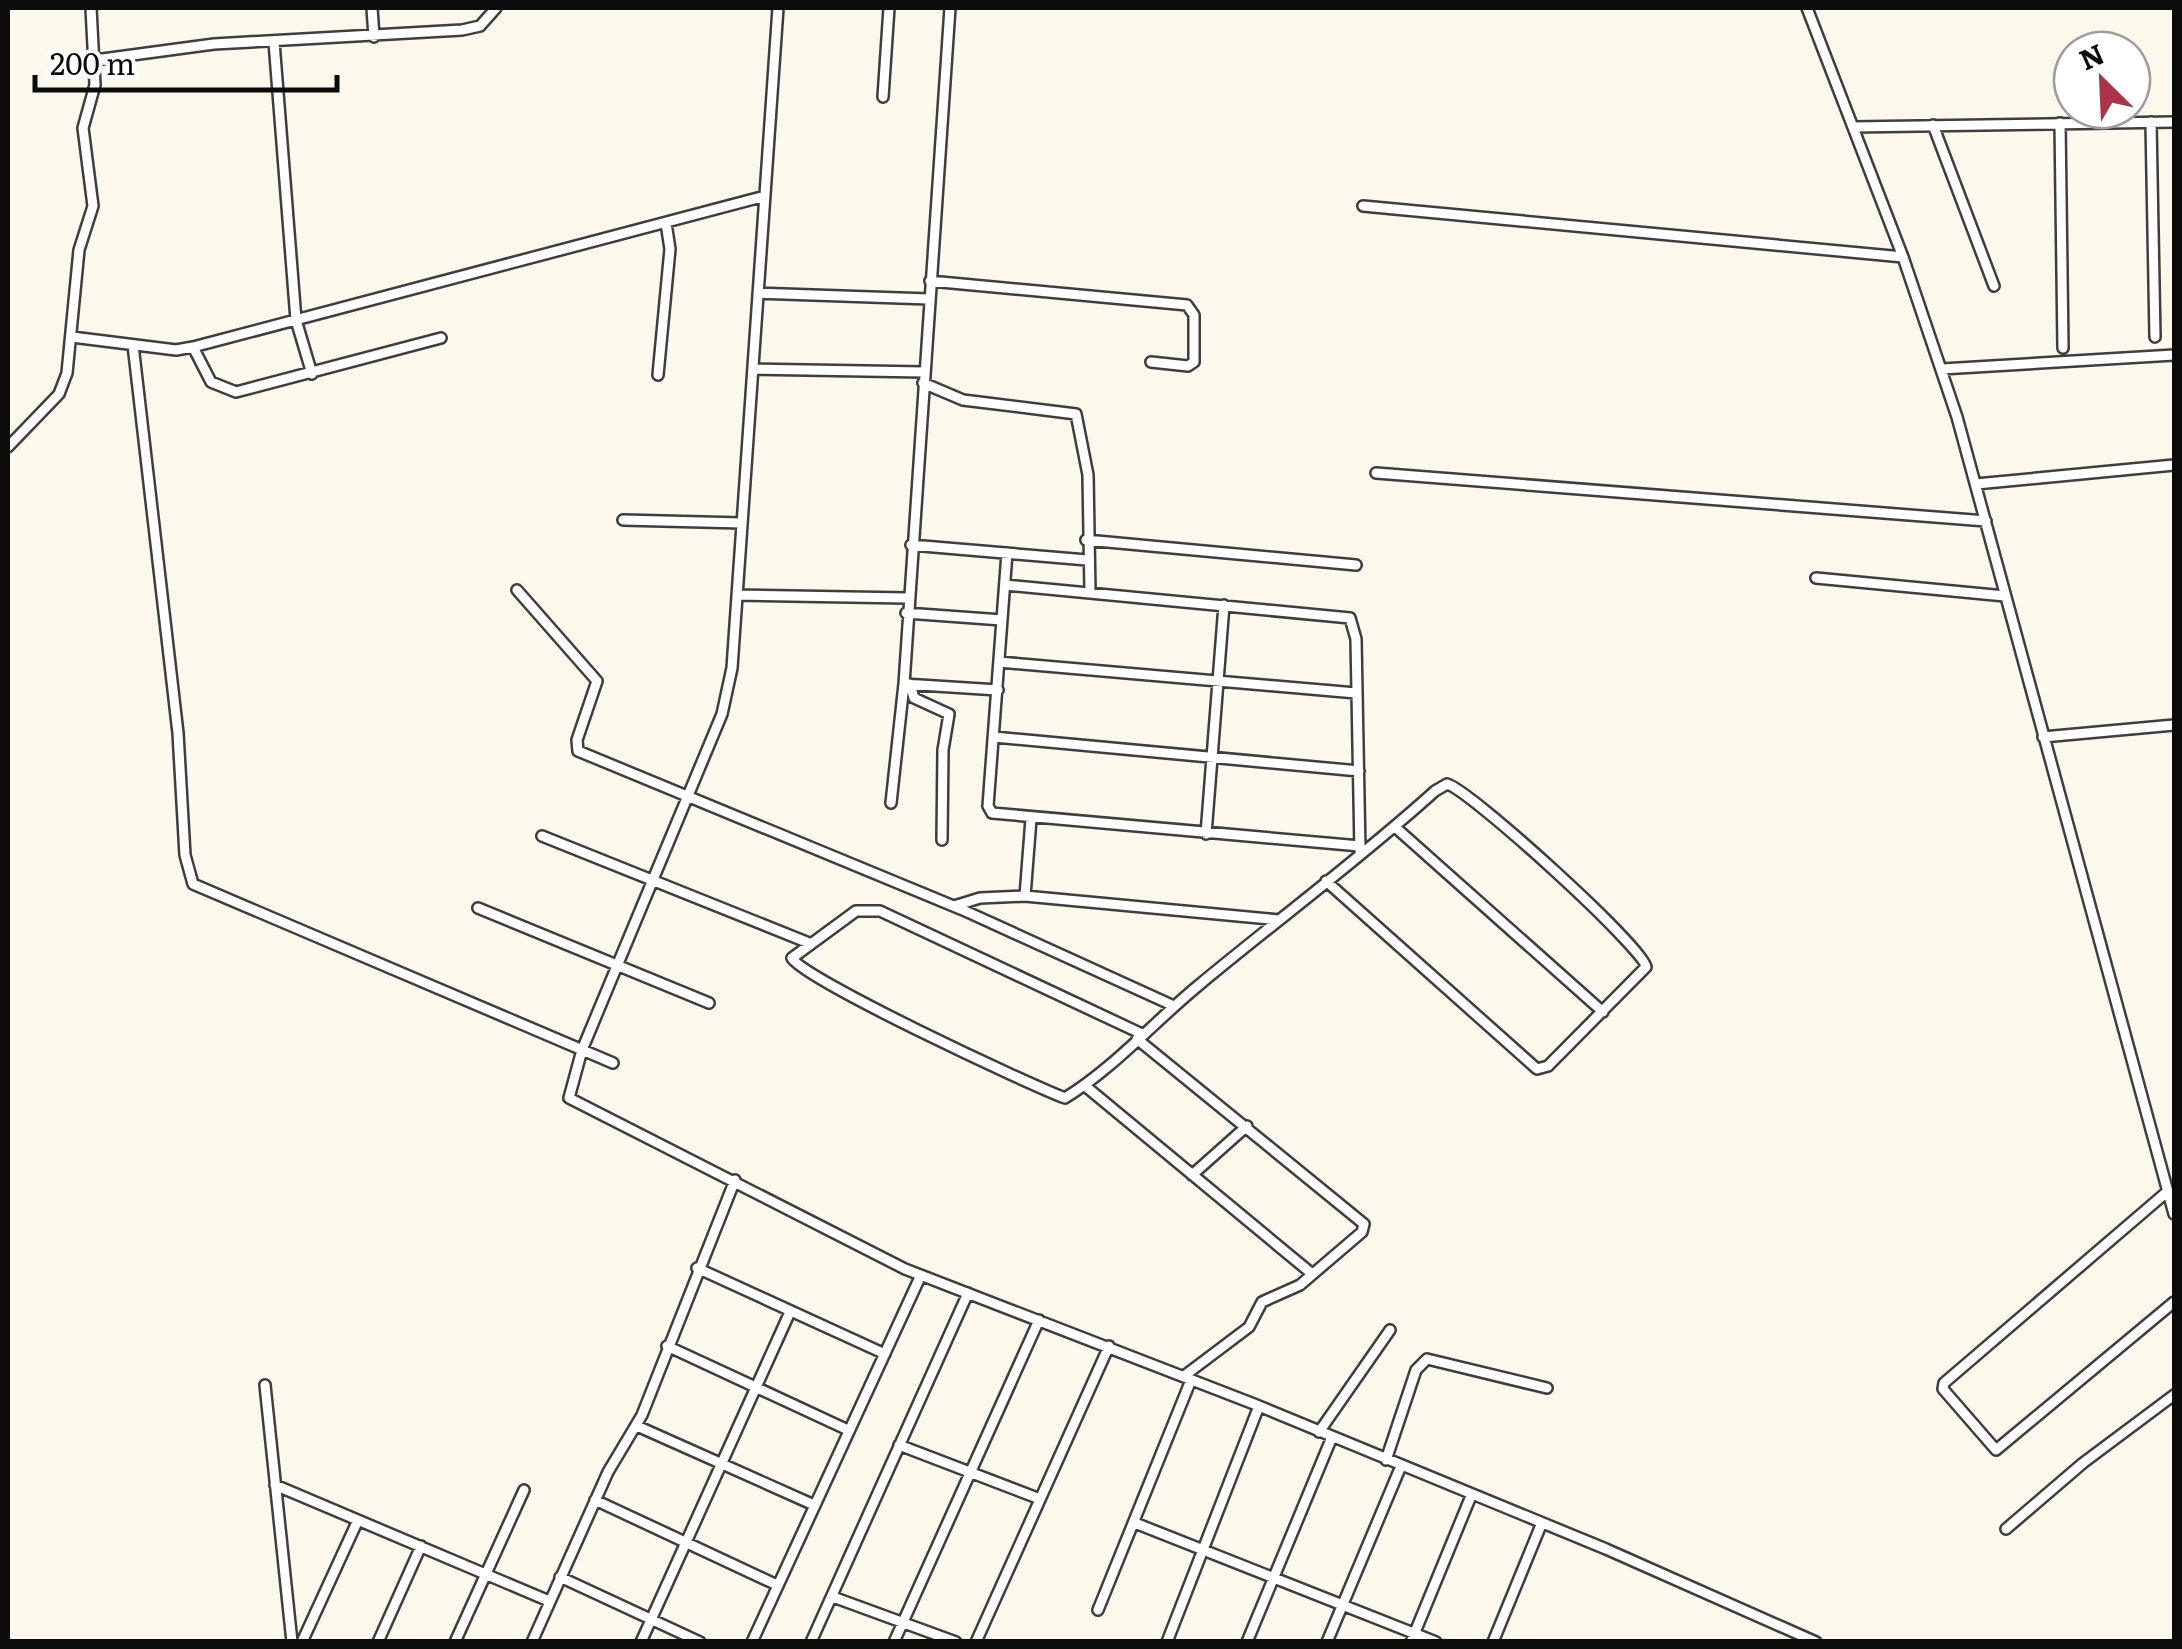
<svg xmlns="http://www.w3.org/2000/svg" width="2182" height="1649" font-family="Literata,serif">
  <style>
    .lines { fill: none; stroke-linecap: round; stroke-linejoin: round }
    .minor-casing { stroke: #3e3e3e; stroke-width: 14 }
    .minor { stroke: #fff; stroke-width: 9 }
  </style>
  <rect width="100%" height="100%" fill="#fdf8ec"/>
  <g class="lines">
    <g class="minor-casing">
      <path id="minor" d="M 372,8 L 374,37
        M 778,8 L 732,668 L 722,714 L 582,1050 L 569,1098 L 905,1269 L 1254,1404 L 1606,1549 L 1816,1642
        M 950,8 L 904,684 L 998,690
        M 1807,8 L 1903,257 L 1957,417 L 2174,1214
        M 274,42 L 296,320 L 312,374
        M 95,60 L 214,44 L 462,30 L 480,26 L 496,8
        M 883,97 L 889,8
        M 2151,122 L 2155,337
        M 2060,123 L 2063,348
        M 1933,125 L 1994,286
        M 1853,127 L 2174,122
        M 1363,206 L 1903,257
        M 930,281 L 1187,305 L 1194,315 L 1194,362 L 1188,366 L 1151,362
        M 758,293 L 929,299
        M 72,337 L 176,350 L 193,347 L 765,196
        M 133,345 L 178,733 L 185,855 L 193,884 L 613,1063
        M 193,347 L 211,382 L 236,392 L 441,338
        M 753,369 L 924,372
        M 1942,369 L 2174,355
        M 658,375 L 670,249 L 666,223
        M 923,383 L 963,400 L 1076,414 L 1088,475 L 1090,592
        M 8,447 L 59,394 L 67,373 L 79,250 L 93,206 L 83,128 L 95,85 L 91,8
        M 1376,473 L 1986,521
        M 1976,484 L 2174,465
        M 623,520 L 742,523
        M 1086,540 L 1356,565
        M 911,545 L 1087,560
        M 1007,553 L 988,806 L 992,813 L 1360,846
        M 1816,578 L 2005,596
        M 1005,585 L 1350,618 L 1356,639 L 1360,851
        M 517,590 L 597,681 L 577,740 L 578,751 L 963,910 L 1174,1006
        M 737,595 L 907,598
        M 906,613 L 1002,620
        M 999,662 L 1356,693
        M 910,684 L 914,698 L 949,714 L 943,750 L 942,840
        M 994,737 L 1359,771
        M 2043,737 L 2174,725
        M 891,803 L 904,684
        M 1031,819 L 1025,896 L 1279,920
        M 1395,827 L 1603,1012
        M 1206,834 L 1224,605
        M 542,836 L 809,943
        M 954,906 L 980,898 L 1025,896
        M 478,908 L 709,1003
        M 1142,1034 L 880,911 L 856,911 L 792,958 C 803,979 1030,1085 1065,1098 C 1114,1068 1155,1021 1199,985 C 1277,920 1360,859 1435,791 L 1447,784 C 1469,789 1645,949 1646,967 L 1548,1066 L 1537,1069 L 1326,881
        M 1137,1039 L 1364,1224 L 1362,1232 L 1300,1285 L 1262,1302 L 1249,1327 L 1184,1376
        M 1084,1085 L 1311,1273
        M 1192,1175 L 1247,1126
        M 2168,1191 L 1944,1383 L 1943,1389 L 1996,1450 L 2174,1302
        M 697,1268 L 885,1354
        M 667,1346 L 848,1430
        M 265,1385 L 292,1642
        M 637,1426 L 814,1505
        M 1319,1432 L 1390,1330
        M 899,1445 L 1040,1499
        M 1386,1460 L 1416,1370 L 1427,1359 L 1547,1388
        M 275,1485 L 549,1601
        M 595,1500 L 777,1585
        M 1135,1523 L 1436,1642
        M 2006,1529 L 2083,1463 L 2174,1395
        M 560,1577 L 700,1642
        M 833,1597 L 956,1642
        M 1098,1610 L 1191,1380
        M 302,1642 L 358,1520
        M 378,1642 L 421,1546
        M 455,1642 L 524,1490
        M 532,1642 L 608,1472 L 642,1415 L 735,1180
        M 641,1642 L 790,1312
        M 752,1642 L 921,1275
        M 811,1642 L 968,1293
        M 894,1642 L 1039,1320
        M 976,1642 L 1109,1346
        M 1167,1642 L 1259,1406
        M 1247,1642 L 1332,1437
        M 1327,1642 L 1401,1466
        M 1411,1642 L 1471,1496
        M 1493,1642 L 1541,1525"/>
    </g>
    <use href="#minor" class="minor"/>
  </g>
  <rect width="2182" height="1649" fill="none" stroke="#0b0b0b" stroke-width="20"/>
  <g transform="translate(2102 80) rotate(336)"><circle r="48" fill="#ffffff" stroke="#9d9d9d" stroke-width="2.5"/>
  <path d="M0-8L18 38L0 25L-18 38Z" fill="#aa3546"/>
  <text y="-15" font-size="28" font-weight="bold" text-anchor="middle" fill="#0b0b0b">N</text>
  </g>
  <path d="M35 75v15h302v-15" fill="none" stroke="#0b0b0b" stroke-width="5"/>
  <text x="50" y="75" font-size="30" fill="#0b0b0b" stroke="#ffffff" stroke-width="8" paint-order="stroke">200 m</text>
</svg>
